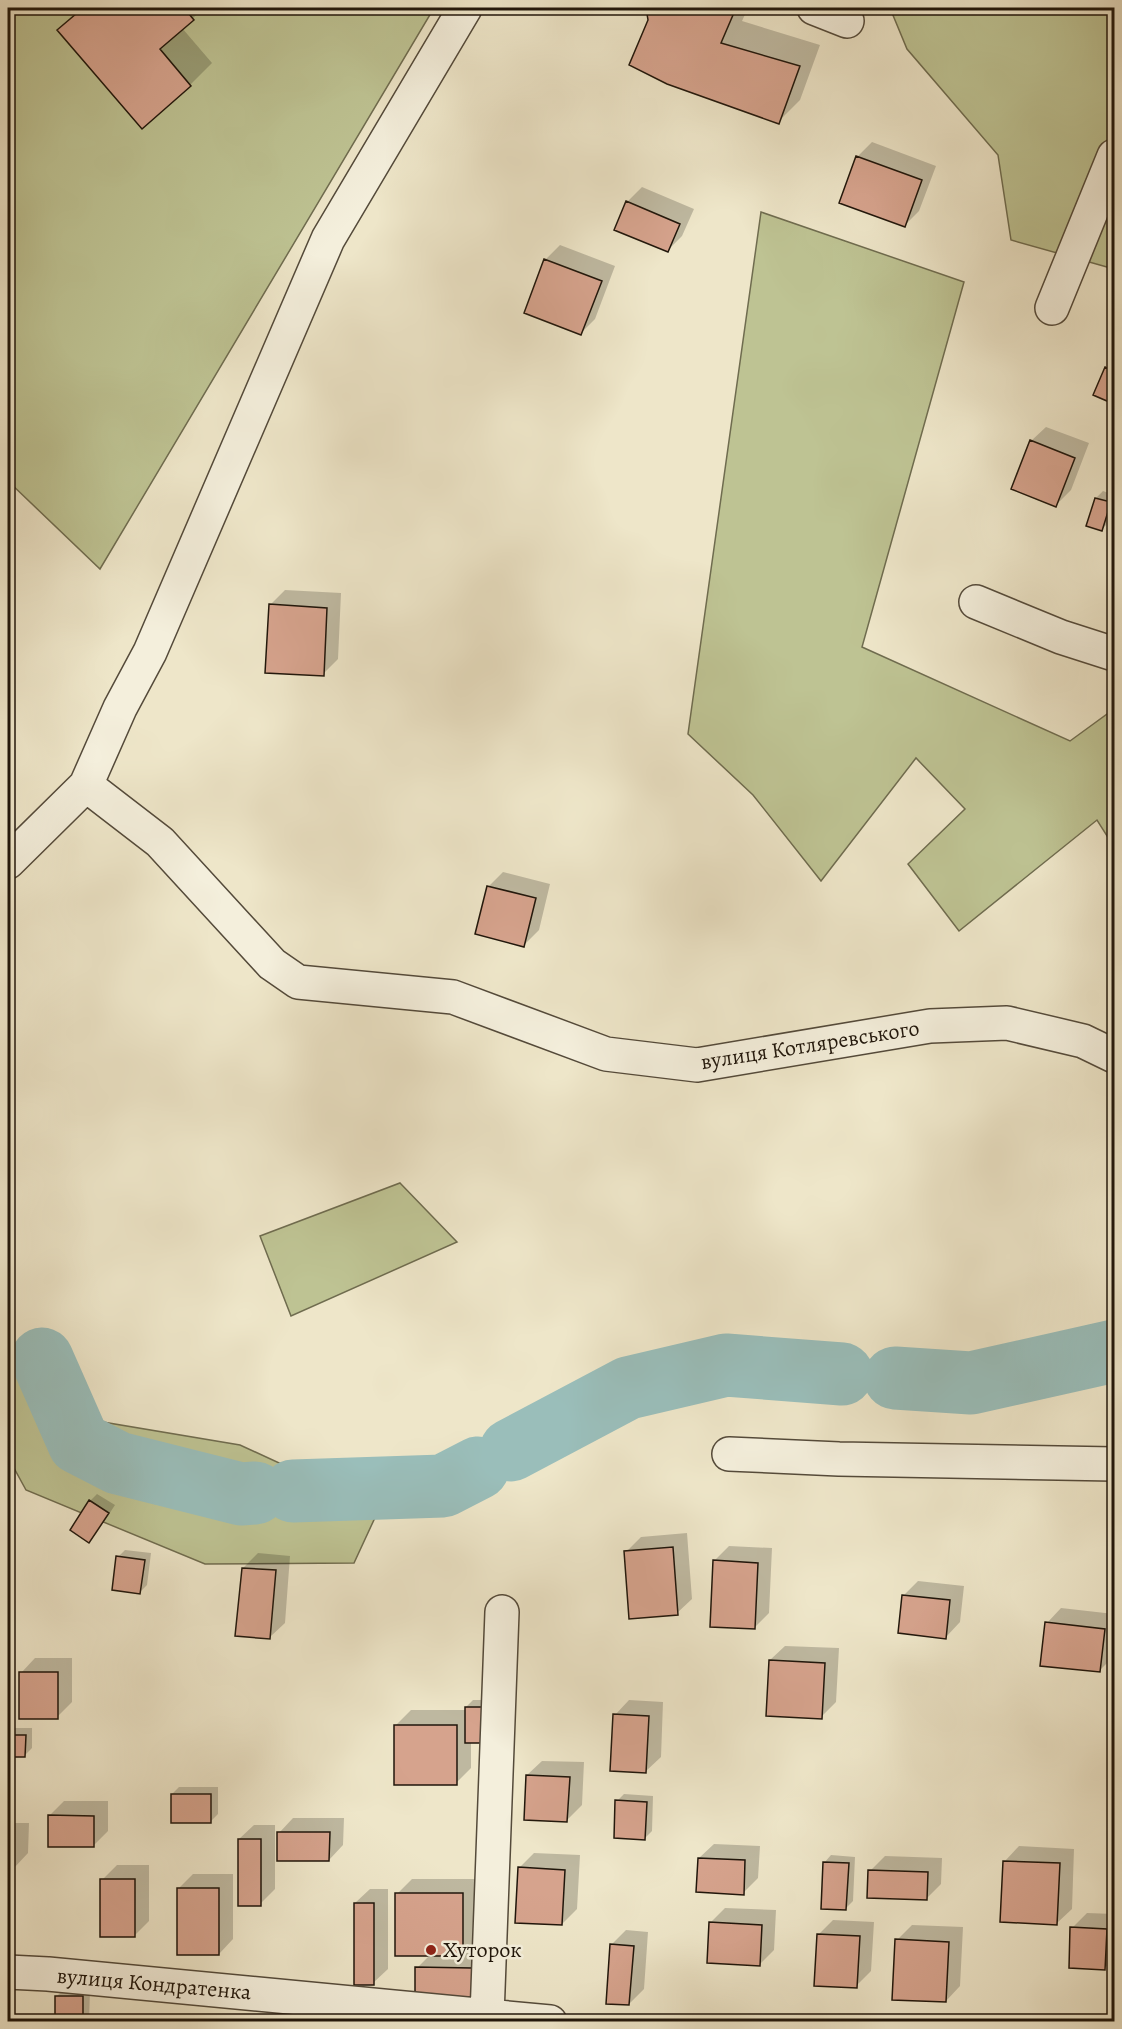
<svg xmlns="http://www.w3.org/2000/svg" width="1122" height="2029" font-family="Alegreya,serif">
  <style>
    .green { fill: #bec393; stroke: #6f6c4f; stroke-width: 1.5 }
    .shadow { fill: #0003 }
    .lines { fill: none; stroke-linecap: round; stroke-linejoin: round }
    .river { stroke: #9abeba; stroke-width: 63 }
    .building { fill: #d6a38d; stroke: #20160b; stroke-width: 1.5 }
    .minor-casing { stroke: #544a3a; stroke-width: 36 }
    .minor { stroke: #f4efdc; stroke-width: 33 }
    .poi-dot { fill: #8f2418; stroke: #f4efdc; stroke-width: 2 }
    .labels { text-anchor: middle; dominant-baseline: central; stroke-width: 5; stroke-linejoin: round; paint-order: stroke }
    .street-label { font-size: 22px; fill: #20160b; stroke: #f4efdc }
    .poi-label { font-size: 22px; fill: #20160b; stroke: #f4efdc; text-anchor: start }
  </style>
  <rect width="100%" height="100%" fill="#eee6c9"/>
  <filter id="stains"><feTurbulence type="fractalNoise" baseFrequency=".00333" numOctaves="4"/><feColorMatrix values="0 0 0 0 .2 0 0 0 0 .09 0 0 0 0 .02 0 0 0 .5 -.17"/></filter>
  <radialGradient id="worn" r=".72"><stop offset=".6" stop-color="#630" stop-opacity="0"/><stop offset="1" stop-color="#630" stop-opacity=".3"/></radialGradient>
  <path class="green" d="M 8,8 L 434,8 L 100,569 L 8,481 Z
    M 890,8 L 1114,8 L 1114,269 L 1011,240 L 998,155 L 907,49 Z
    M 761,212 L 964,282 L 862,647 L 1070,741 L 1114,709 L 1114,847 L 1097,820 L 959,931 L 908,864 L 965,809 L 916,758 L 821,881 L 753,795 L 688,734 Z
    M 400,1183 L 457,1242 L 291,1316 L 260,1236 Z
    M 63,1347 L 103,1422 L 240,1445 L 379,1509 L 354,1563 L 205,1564 L 26,1490 L 8,1457 L 8,1348 Z"/>
  <path class="shadow" d="M 82,8 L 204,8 L 182,28 L 212,63 L 190,85 L 142,126 L 60,30 Z
    M 648,8 L 748,8 L 742,21 L 820,45 L 800,100 L 778,122 L 649,20 Z
    M 872,142 L 936,166 L 919,211 L 905,225 L 857,157 Z
    M 642,187 L 694,209 L 682,236 L 667,251 L 616,229 L 627,202 Z
    M 560,245 L 615,266 L 595,319 L 581,333 L 545,260 Z
    M 1113,361 L 1114,362 L 1114,402 L 1095,394 L 1106,368 Z
    M 1046,427 L 1089,443 L 1071,490 L 1056,505 L 1031,441 Z
    M 1103,491 L 1114,495 L 1114,503 L 1109,522 L 1102,529 L 1096,498 Z
    M 285,590 L 341,593 L 338,659 L 323,674 L 270,605 Z
    M 503,872 L 550,884 L 539,930 L 524,945 L 488,887 Z
    M 97,1494 L 115,1505 L 96,1534 L 89,1541 L 72,1529 L 90,1501 Z
    M 687,1533 L 692,1599 L 677,1613 L 626,1552 L 641,1537 Z
    M 729,1546 L 772,1548 L 769,1613 L 754,1628 L 714,1561 Z
    M 125,1550 L 151,1553 L 147,1585 L 140,1592 L 118,1557 Z
    M 258,1553 L 290,1556 L 285,1623 L 270,1637 L 243,1568 Z
    M 918,1581 L 964,1586 L 960,1622 L 946,1637 L 903,1596 Z
    M 1061,1608 L 1114,1614 L 1114,1656 L 1099,1671 L 1047,1623 Z
    M 785,1646 L 839,1648 L 836,1702 L 821,1717 L 770,1660 Z
    M 35,1658 L 72,1658 L 72,1702 L 57,1717 L 21,1673 Z
    M 473,1700 L 492,1700 L 471,1741 L 471,1768 L 456,1783 L 396,1725 L 411,1710 L 466,1710 L 466,1707 Z
    M 629,1700 L 663,1702 L 661,1757 L 646,1771 L 615,1715 Z
    M 8,1728 L 32,1728 L 32,1748 L 25,1755 L 8,1755 Z
    M 542,1761 L 584,1762 L 582,1805 L 567,1820 L 527,1775 Z
    M 179,1787 L 218,1787 L 218,1814 L 211,1821 L 172,1794 Z
    M 624,1794 L 653,1796 L 652,1831 L 645,1838 L 617,1801 Z
    M 64,1801 L 108,1801 L 108,1831 L 94,1845 L 49,1816 Z
    M 293,1818 L 344,1818 L 343,1845 L 329,1860 L 279,1833 Z
    M 8,1823 L 29,1823 L 28,1853 L 14,1868 L 8,1868 Z
    M 254,1825 L 275,1825 L 275,1889 L 260,1904 L 239,1839 Z
    M 714,1844 L 760,1846 L 758,1878 L 743,1893 L 699,1858 Z
    M 1019,1846 L 1074,1849 L 1072,1909 L 1057,1923 L 1005,1861 Z
    M 534,1853 L 580,1855 L 577,1909 L 562,1924 L 519,1868 Z
    M 831,1855 L 855,1857 L 853,1901 L 846,1908 L 824,1863 Z
    M 885,1856 L 942,1858 L 941,1884 L 926,1899 L 870,1871 Z
    M 117,1865 L 149,1865 L 149,1921 L 134,1936 L 102,1880 Z
    M 193,1874 L 233,1874 L 233,1939 L 219,1954 L 178,1889 Z
    M 412,1879 L 478,1879 L 477,1940 L 464,1953 L 486,1953 L 486,1981 L 417,1968 L 430,1955 L 397,1894 Z
    M 370,1889 L 388,1889 L 388,1969 L 373,1983 L 355,1903 Z
    M 725,1908 L 776,1910 L 774,1950 L 760,1964 L 710,1923 Z
    M 1087,1913 L 1114,1914 L 1114,1958 L 1105,1968 L 1072,1928 Z
    M 833,1920 L 874,1922 L 871,1971 L 856,1986 L 818,1935 Z
    M 912,1925 L 963,1927 L 960,1986 L 946,2001 L 897,1940 Z
    M 626,1930 L 648,1932 L 644,1989 L 629,2004 L 611,1945 Z
    M 64,1989 L 90,1990 L 89,2022 L 57,2022 L 57,1996 Z"/>
  <g class="lines">
    <path class="river" d="M 42,1359 L 79,1443 L 118,1463 L 241,1494 L 255,1493
      M 895,1378 L 971,1383 L 1114,1351
      M 511,1450 L 628,1388 L 726,1365 L 842,1374
      M 293,1491 L 443,1486 L 478,1468"/>
  </g>
  <path class="building" d="M 83,8 L 184,8 L 194,20 L 160,49 L 191,86 L 142,129 L 57,30 Z
    M 646,8 L 736,8 L 721,43 L 800,66 L 779,124 L 667,84 L 629,65 L 648,20 Z
    M 856,156 L 922,180 L 905,227 L 839,203 Z
    M 626,201 L 680,224 L 668,252 L 614,230 Z
    M 544,259 L 602,281 L 581,335 L 524,313 Z
    M 1105,367 L 1114,372 L 1114,404 L 1093,395 Z
    M 1030,440 L 1075,458 L 1056,507 L 1011,489 Z
    M 1095,498 L 1111,502 L 1102,531 L 1086,526 Z
    M 269,604 L 327,608 L 324,676 L 265,673 Z
    M 487,886 L 536,898 L 524,947 L 475,934 Z
    M 89,1500 L 109,1513 L 89,1543 L 70,1530 Z
    M 673,1547 L 678,1615 L 629,1619 L 624,1551 Z
    M 116,1556 L 145,1560 L 140,1594 L 112,1590 Z
    M 713,1560 L 758,1563 L 755,1629 L 710,1627 Z
    M 242,1568 L 276,1570 L 270,1639 L 235,1636 Z
    M 902,1595 L 950,1600 L 946,1639 L 898,1633 Z
    M 1045,1622 L 1105,1629 L 1100,1672 L 1040,1666 Z
    M 769,1660 L 825,1663 L 822,1719 L 766,1716 Z
    M 19,1672 L 58,1672 L 58,1719 L 19,1719 Z
    M 465,1707 L 485,1707 L 485,1743 L 465,1743 Z
    M 613,1714 L 649,1716 L 646,1773 L 610,1771 Z
    M 394,1725 L 457,1725 L 457,1785 L 394,1785 Z
    M 8,1735 L 26,1735 L 25,1757 L 8,1757 Z
    M 526,1775 L 570,1777 L 567,1822 L 524,1820 Z
    M 171,1794 L 211,1794 L 211,1823 L 171,1823 Z
    M 615,1800 L 647,1802 L 645,1840 L 614,1838 Z
    M 48,1815 L 94,1816 L 94,1847 L 48,1847 Z
    M 277,1832 L 330,1832 L 329,1861 L 277,1861 Z
    M 8,1837 L 14,1837 L 14,1869 L 8,1869 Z
    M 238,1839 L 261,1839 L 261,1906 L 238,1906 Z
    M 698,1858 L 745,1860 L 744,1895 L 696,1892 Z
    M 1003,1861 L 1060,1863 L 1057,1925 L 1000,1922 Z
    M 823,1862 L 849,1863 L 846,1910 L 821,1909 Z
    M 518,1867 L 565,1870 L 562,1925 L 515,1923 Z
    M 868,1870 L 928,1872 L 927,1900 L 867,1898 Z
    M 100,1879 L 135,1879 L 135,1937 L 100,1937 Z
    M 177,1888 L 219,1888 L 219,1955 L 177,1955 Z
    M 395,1893 L 463,1893 L 463,1956 L 395,1956 Z
    M 354,1903 L 374,1903 L 374,1985 L 354,1985 Z
    M 709,1922 L 762,1925 L 760,1966 L 707,1963 Z
    M 1070,1927 L 1107,1929 L 1105,1970 L 1069,1968 Z
    M 817,1934 L 860,1936 L 857,1988 L 814,1986 Z
    M 895,1939 L 949,1942 L 946,2002 L 892,2000 Z
    M 610,1944 L 634,1946 L 629,2005 L 606,2004 Z
    M 415,1967 L 472,1968 L 472,1997 L 415,1997 Z
    M 55,1996 L 83,1996 L 83,2022 L 55,2022 Z"/>
  <g class="lines">
    <g class="minor-casing">
      <path id="minor" d="M 814,8 L 847,21
        M 1052,308 L 1114,156
        M 976,602 L 1061,637 L 1114,654
        M 86,785 L 160,842 L 272,964 L 298,982 L 453,997 L 606,1054 L 697,1065 L 930,1026 L 1007,1023 L 1083,1041 L 1114,1056
        M 8,862 L 86,785 L 120,708 L 150,652 L 328,239 L 465,8
        M 729,1454 L 839,1459 L 1114,1464
        M 8,1972 L 48,1974 L 550,2022
        M 487,2016 L 502,1612"/>
    </g>
    <use href="#minor" class="minor"/>
  </g>
  <circle class="poi-dot" cx="431" cy="1950" r="6"/>
  <g class="labels">
    <g class="street-label">
      <text transform="translate(810 1045) rotate(-9)">вулиця Котляревського</text>
      <text transform="translate(154 1984) rotate(5)">вулиця Кондратенка</text>
    </g>
    <g class="poi-label">
      <text x="443" y="1950">Хуторок</text>
    </g>
  </g>
  <rect width="1122" height="2029" fill="none" stroke="#eee6c9" stroke-width="30"/>
  <rect x="9" y="9" width="1104" height="2011" fill="none" stroke="#20160b" stroke-width="3"/>
  <rect x="15" y="15" width="1092" height="1999" fill="none" stroke="#20160b" stroke-width="1.5"/>
  <rect width="100%" height="100%" filter="url(#stains)"/>
  <rect width="100%" height="100%" fill="url(#worn)"/>
</svg>
